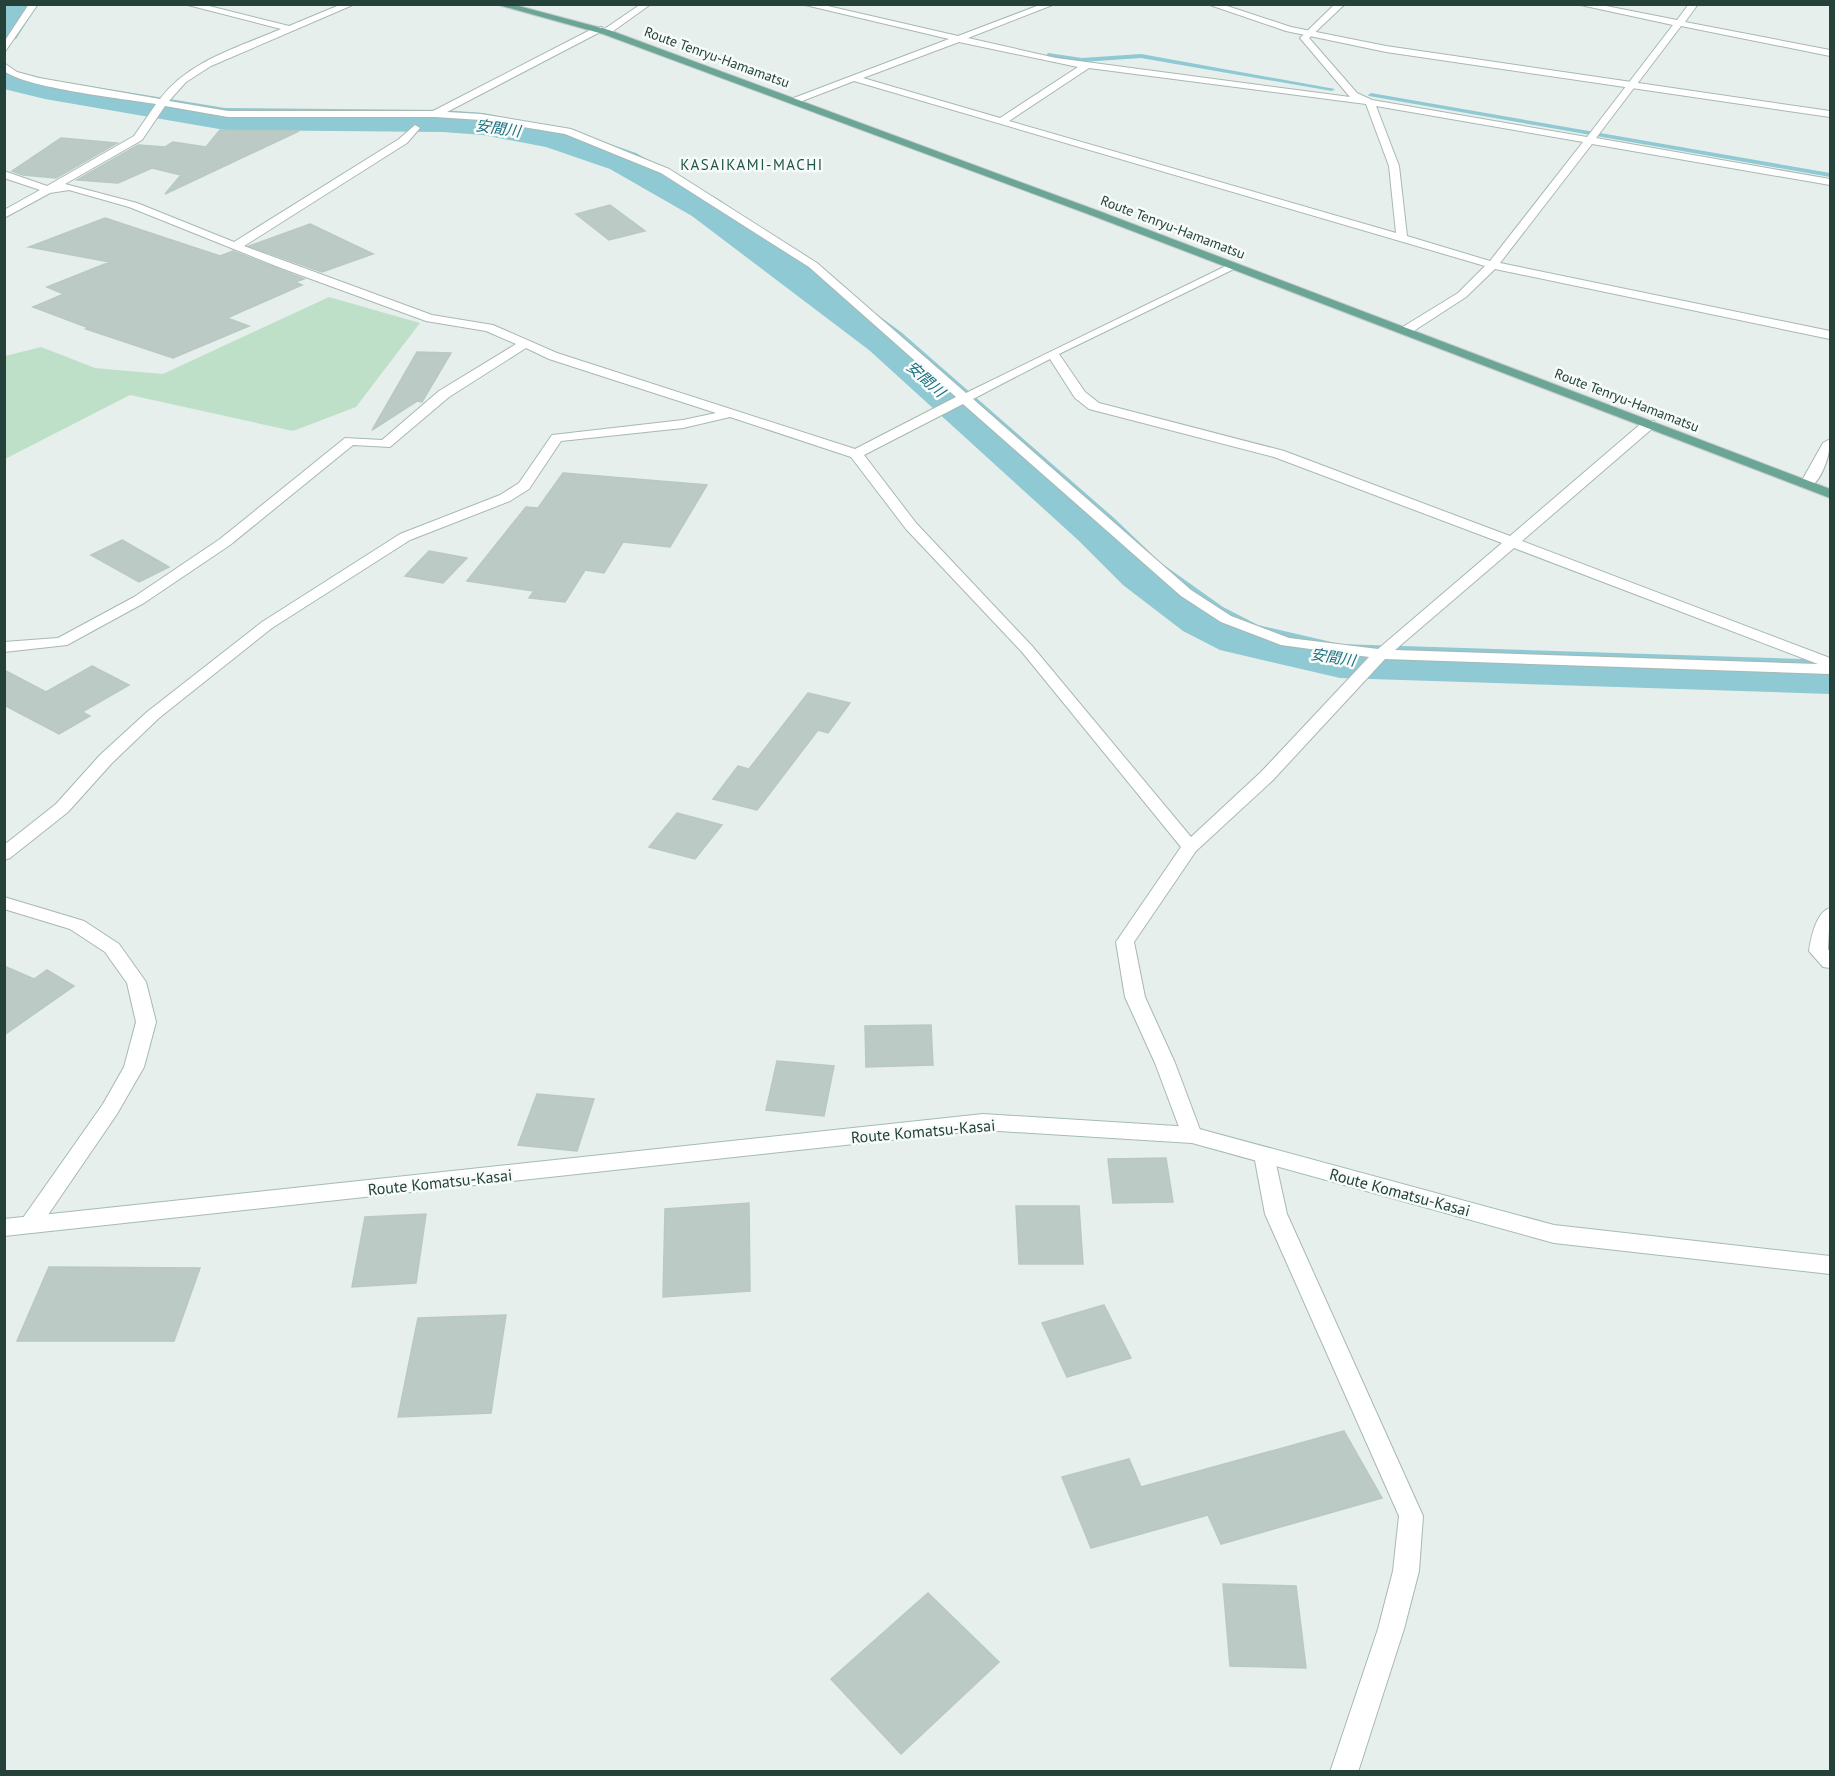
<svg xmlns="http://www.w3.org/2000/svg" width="1835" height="1776" font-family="'PT Sans','Noto Sans JP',sans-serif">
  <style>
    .green { fill: #bfe0c8 }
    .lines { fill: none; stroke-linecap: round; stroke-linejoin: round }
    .stream { fill: #8ec9d4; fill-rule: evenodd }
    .river { fill: #8ec9d4; fill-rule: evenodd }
    .building { fill: #bbcac4; stroke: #b8c9c2; stroke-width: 1.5 }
    .minor-casing { stroke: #a8b8b2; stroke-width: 2 }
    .tertiary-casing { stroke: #a8b8b2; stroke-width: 2 }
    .secondary-casing { stroke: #a4bbb3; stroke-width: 2 }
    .primary-casing { stroke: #c2cac8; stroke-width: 2 }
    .minor { fill: #fff; fill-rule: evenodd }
    .tertiary { fill: #fff; fill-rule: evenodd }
    .secondary { fill: #fff; fill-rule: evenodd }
    .primary { fill: #6aa596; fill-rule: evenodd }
    .labels { text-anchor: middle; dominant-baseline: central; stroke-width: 5; stroke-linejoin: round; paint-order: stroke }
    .far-street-label { font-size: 14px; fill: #24423a; stroke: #f7fbf9 }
    .far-water-label { font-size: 15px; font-style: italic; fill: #1c6f80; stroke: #f7fbf9 }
    .far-neighbourhood-label { font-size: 15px; letter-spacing: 1.5px; fill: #1f5548; stroke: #f7fbf9 }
    .street-label { font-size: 16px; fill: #24423a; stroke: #f7fbf9 }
  </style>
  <rect width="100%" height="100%" fill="#e6efeb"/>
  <path class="green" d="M 329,297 L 420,323 L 356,407 L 293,431 L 130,395 L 5,459 L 5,356 L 41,347 L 95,368 L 163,374 Z"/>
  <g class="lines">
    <path class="stream" d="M 1048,53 L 1082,58 L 1141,54 L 1335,89 L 1332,91 L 1141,58 L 1082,62 L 1046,56 Z
      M 1371,93 L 1830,173 L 1830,177 L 1369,96 L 1368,95 Z"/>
    <path class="river" d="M 7,4 L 38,4 L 16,39 L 4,42 L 4,8 Z
      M 4,68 L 47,79 L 225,108 L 443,110 L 483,113 L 567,129 L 636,153 L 720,200 L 901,332 L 1114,518 L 1161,563 L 1223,607 L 1258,625 L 1340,644 L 1830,660 L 1830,694 L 1340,678 L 1220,650 L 1183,631 L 1123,585 L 1078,540 L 869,350 L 692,216 L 610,169 L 546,147 L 483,135 L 443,132 L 225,130 L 45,99 L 4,89 Z"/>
  </g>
  <path class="building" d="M 220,130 L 299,131 L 165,194 L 181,175 L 152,168 L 118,183 L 77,180 L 138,145 L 165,147 L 173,142 L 206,147 Z
    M 61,138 L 117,143 L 56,178 L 23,175 L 12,171 Z
    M 610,205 L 645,231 L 609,240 L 576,214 Z
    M 105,218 L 220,256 L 233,251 L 304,279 L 295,282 L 302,285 L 227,318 L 249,326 L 173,358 L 86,329 L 89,328 L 33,307 L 64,294 L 47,287 L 110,262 L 29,247 Z
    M 310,224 L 373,254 L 322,272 L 249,246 Z
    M 417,352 L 451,353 L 422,402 L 417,401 L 372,430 Z
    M 563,473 L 707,485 L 670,547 L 623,542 L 604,573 L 585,570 L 565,602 L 529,598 L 534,591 L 467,581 L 526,507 L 538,508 Z
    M 122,540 L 169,567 L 139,582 L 91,555 Z
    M 429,551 L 467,558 L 443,583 L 405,576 Z
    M 92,666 L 129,685 L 82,712 L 90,716 L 59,734 L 4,705 L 4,670 L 46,692 Z
    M 808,693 L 850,703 L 828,733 L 818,730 L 757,810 L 713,799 L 738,766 L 749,769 Z
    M 677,813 L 722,825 L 695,859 L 649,847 Z
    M 4,966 L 34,979 L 47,970 L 74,986 L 4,1035 Z
    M 931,1025 L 933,1065 L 866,1067 L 865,1026 Z
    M 777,1061 L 834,1066 L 824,1116 L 766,1110 Z
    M 537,1094 L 594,1099 L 577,1151 L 518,1145 Z
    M 1166,1158 L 1173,1202 L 1113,1203 L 1108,1159 Z
    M 749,1203 L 750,1291 L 663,1297 L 665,1209 Z
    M 1016,1206 L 1079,1206 L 1083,1264 L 1019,1264 Z
    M 426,1214 L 416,1283 L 352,1287 L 365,1217 Z
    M 49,1267 L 200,1268 L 174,1341 L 17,1341 Z
    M 1104,1305 L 1131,1358 L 1067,1377 L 1042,1323 Z
    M 506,1315 L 491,1413 L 398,1417 L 418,1318 Z
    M 1344,1431 L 1382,1498 L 1221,1544 L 1208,1515 L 1091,1548 L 1062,1477 L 1129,1459 L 1141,1487 Z
    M 1223,1584 L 1296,1586 L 1306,1668 L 1230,1666 Z
    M 928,1593 L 999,1662 L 901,1754 L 831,1679 Z"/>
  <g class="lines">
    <g class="minor-casing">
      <path id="minor" d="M 29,4 L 38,4 L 4,53 L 4,42 Z
        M 184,4 L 201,4 L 289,26 L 342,4 L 355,4 L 211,66 L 186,82 L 169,101 L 228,111 L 433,111 L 596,27 L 602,27 L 602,31 L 447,112 L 481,114 L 571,129 L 669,169 L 817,263 L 966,393 L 1232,263 L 1238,266 L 1236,268 L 1059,354 L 1085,392 L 1099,403 L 1284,451 L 1510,536 L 1644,421 L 1654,421 L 1654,427 L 1522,541 L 1830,658 L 1830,674 L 1385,659 L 1273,780 L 1196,851 L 1134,942 L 1145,997 L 1175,1063 L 1202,1135 L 1199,1140 L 1192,1143 L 1185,1140 L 1182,1135 L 1155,1063 L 1125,997 L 1116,942 L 1181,847 L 1022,652 L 906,529 L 851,457 L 730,417 L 683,428 L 561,441 L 529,489 L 510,501 L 410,540 L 272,628 L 159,718 L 112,763 L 68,812 L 10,858 L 4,860 L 4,845 L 56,804 L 100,755 L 147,712 L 262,622 L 400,534 L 500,495 L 519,483 L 552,435 L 683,420 L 716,413 L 549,359 L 526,348 L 449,397 L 390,447 L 353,445 L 230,545 L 144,603 L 67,645 L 4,652 L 4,642 L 58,638 L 134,597 L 220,539 L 345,438 L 382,440 L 439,391 L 516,344 L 486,331 L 426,321 L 281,268 L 129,207 L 69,190 L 50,193 L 4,218 L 4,210 L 40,190 L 4,178 L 4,171 L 47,186 L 134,136 L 156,104 C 125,99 26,88 4,71 L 4,63 L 17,72 L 39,78 L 160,99 C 188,61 239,47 281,29 ZM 165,106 L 228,117 L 435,117 L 481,120 L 565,134 L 661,173 L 809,267 L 956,397 L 855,449 L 557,353 L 493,325 L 432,315 L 244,246 L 407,143 L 420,128 L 415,125 L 399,139 L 234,242 L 137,203 L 65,184 L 142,140 ZM 1050,359 L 1075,398 L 1089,409 L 1274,457 L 1502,543 L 1378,649 L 1289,638 L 1231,616 L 1191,590 L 973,399 ZM 963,404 L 1181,596 L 1221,622 L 1281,645 L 1369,657 L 1261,772 L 1191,837 L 1032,646 L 916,523 L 864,455 ZM 1514,548 L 1818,664 L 1395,650 Z
        M 641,4 L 651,4 L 609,34 L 603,34 L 603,30 Z
        M 801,4 L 819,4 L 958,36 L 1042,4 L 1055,4 L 968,38 L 1056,58 L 1350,97 L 1300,38 L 1335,4 L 1345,4 L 1309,38 L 1357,93 L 1372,100 L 1587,137 L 1673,25 L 1576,4 L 1596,4 L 1677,20 L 1689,4 L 1698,4 L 1685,22 L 1830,50 L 1830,56 L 1681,26 L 1596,138 L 1830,179 L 1830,185 L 1592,144 L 1500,263 L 1830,331 L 1830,339 L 1495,269 L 1466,297 L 1409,334 L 1401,334 L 1401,328 L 1458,293 L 1485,266 L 854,81 L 797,103 L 791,103 L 791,99 L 949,39 ZM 959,42 L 1078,67 L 1000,118 L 863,78 ZM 1089,68 L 1366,104 L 1389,166 L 1396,233 L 1009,121 ZM 1376,106 L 1583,142 L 1490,261 L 1407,236 L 1399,166 Z
        M 4,897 L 84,921 L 119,944 L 146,982 L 156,1022 L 144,1067 L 117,1114 L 37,1231 L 29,1233 L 21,1231 L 18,1225 L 103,1104 L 124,1067 L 136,1022 L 127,983 L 105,952 L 70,929 L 4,909 Z
        M 1830,908 L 1828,949 L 1830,952 L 1830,968 L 1823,967 L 1809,951 C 1811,938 1816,912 1830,908 Z
        M 1264,1147 L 1271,1149 L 1274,1155 L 1287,1214 L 1423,1516 L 1419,1571 L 1404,1629 L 1358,1772 L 1330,1772 L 1378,1629 L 1393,1571 L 1399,1516 L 1265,1214 L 1254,1155 L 1257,1149 Z"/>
    </g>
    <g class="tertiary-casing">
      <path id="tertiary" d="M 1207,4 L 1221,4 L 1291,27 L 1386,46 L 1830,111 L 1830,117 L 1386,52 L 1286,31 Z
        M 1830,439 C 1831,452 1822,484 1807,488 L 1802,487 L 1800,484 L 1823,443 Z"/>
    </g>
    <g class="secondary-casing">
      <path id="secondary" d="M 983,1114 L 1192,1127 L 1554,1225 L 1830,1256 L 1830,1274 L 1554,1243 L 1192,1143 L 983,1130 L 4,1236 L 4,1219 Z"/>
    </g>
    <g class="primary-casing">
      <path id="primary" d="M 495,4 L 511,4 L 609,30 L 1104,213 L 1830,489 L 1830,498 L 1096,217 L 603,34 Z"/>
    </g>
    <use href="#minor" class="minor"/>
    <use href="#tertiary" class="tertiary"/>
    <use href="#secondary" class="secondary"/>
    <use href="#primary" class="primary"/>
  </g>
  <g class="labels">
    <g class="far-street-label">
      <text transform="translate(717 57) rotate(20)">Route Tenryu-Hamamatsu</text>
      <text transform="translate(1173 227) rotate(21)">Route Tenryu-Hamamatsu</text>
      <text transform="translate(1627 400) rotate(21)">Route Tenryu-Hamamatsu</text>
    </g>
    <g class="far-water-label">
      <text transform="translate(498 128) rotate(8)">安間川</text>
      <text transform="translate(926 379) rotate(42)">安間川</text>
      <text transform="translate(1333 657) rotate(9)">安間川</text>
    </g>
    <g class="far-neighbourhood-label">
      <text x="752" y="164">KASAIKAMI-MACHI</text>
    </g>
    <g class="street-label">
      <text transform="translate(923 1131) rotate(-5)">Route Komatsu-Kasai</text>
      <text transform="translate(440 1182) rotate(-6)">Route Komatsu-Kasai</text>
      <text transform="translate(1400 1192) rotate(15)">Route Komatsu-Kasai</text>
    </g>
  </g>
  <rect width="1835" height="1776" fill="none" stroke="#24423a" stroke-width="12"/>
</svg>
